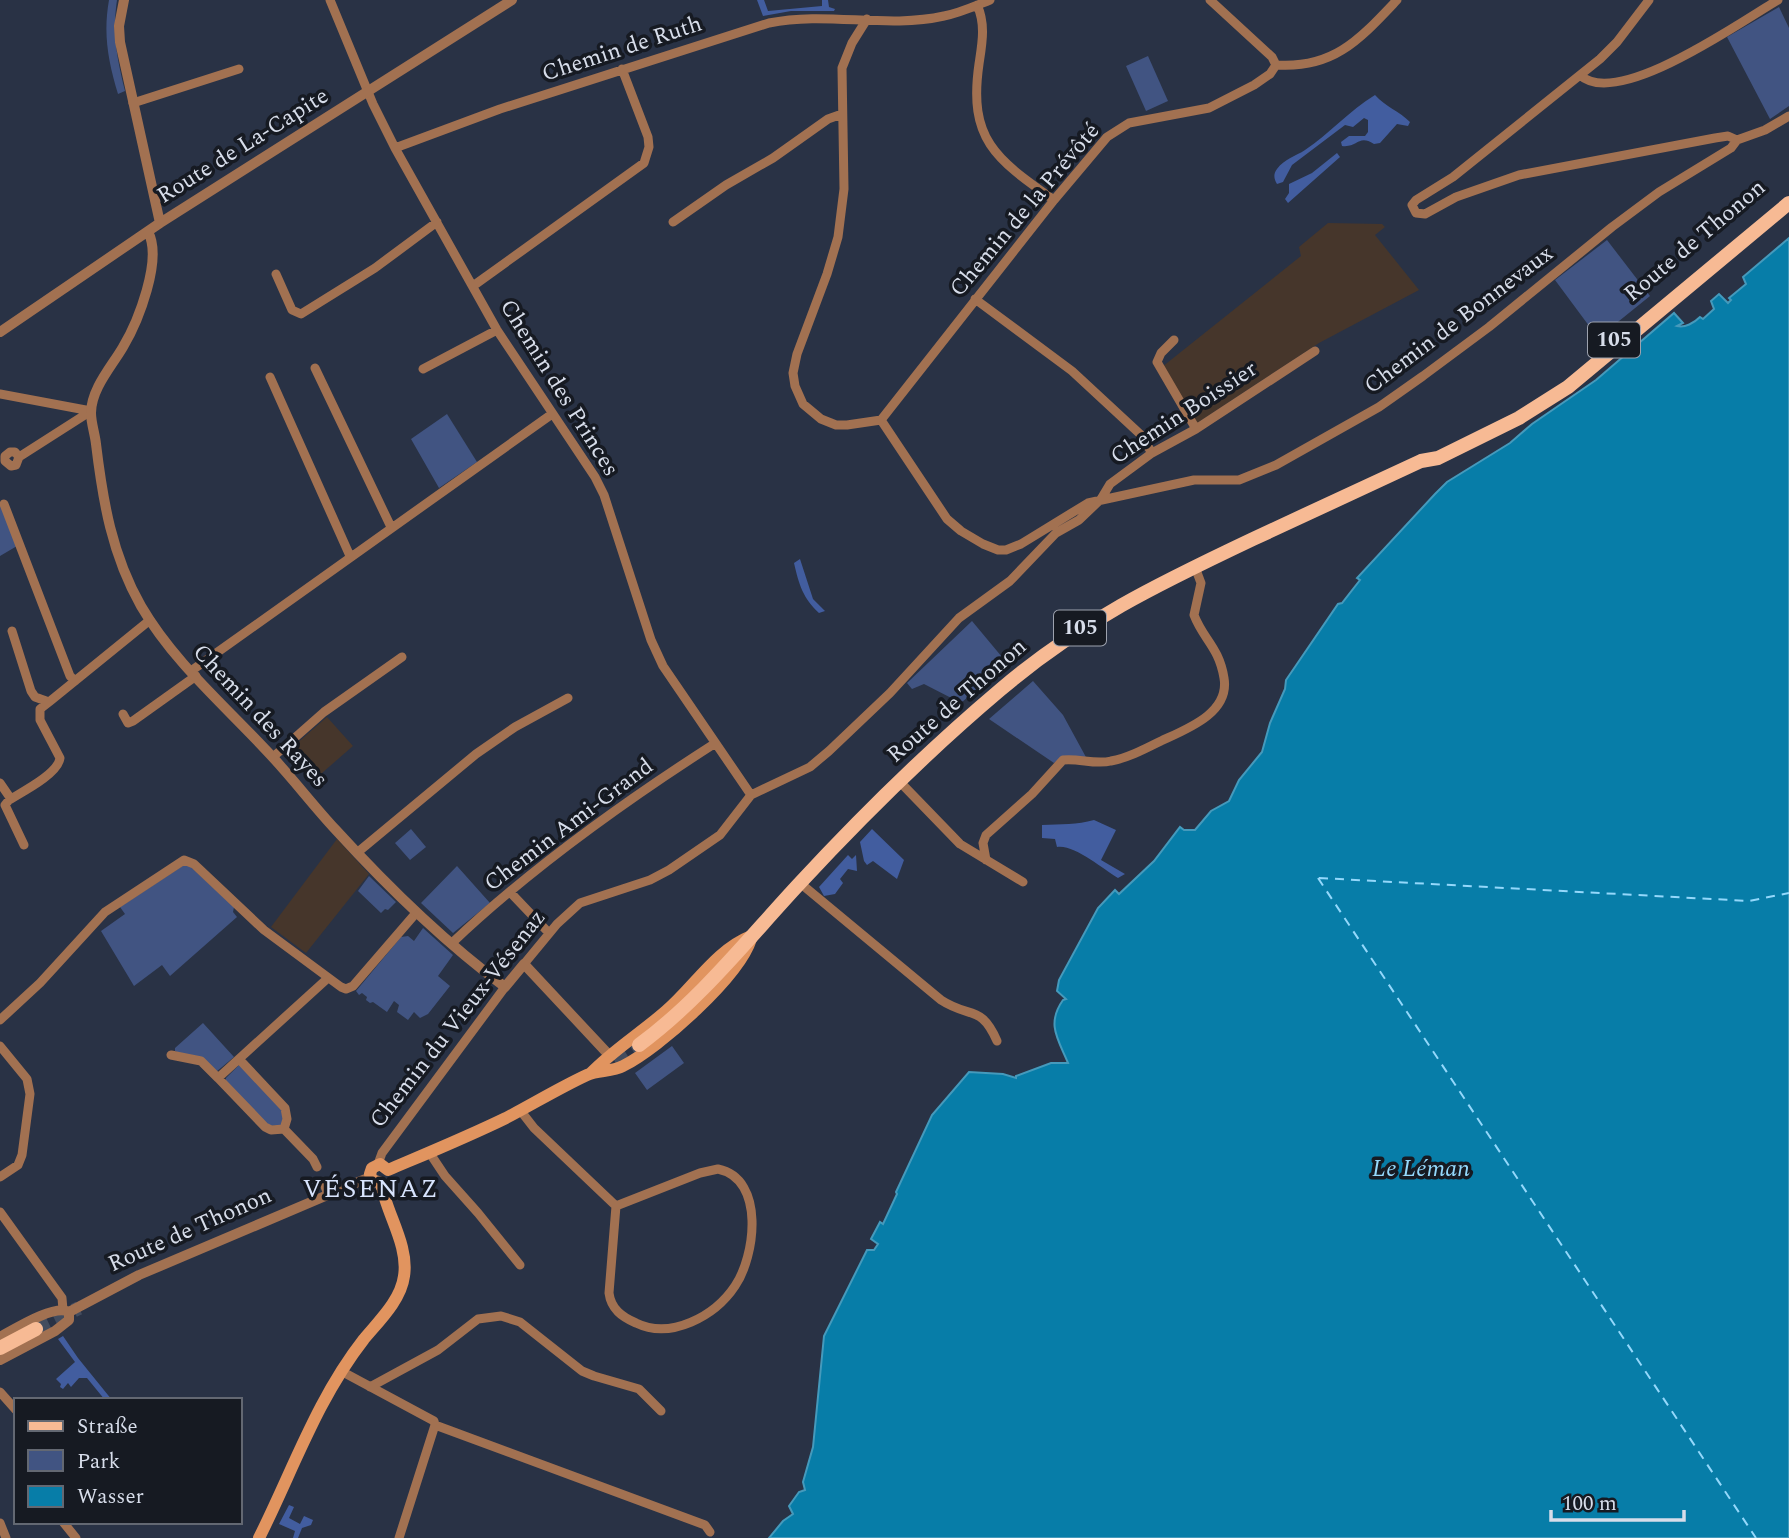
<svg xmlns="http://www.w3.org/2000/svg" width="1789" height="1538" font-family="Spectral,serif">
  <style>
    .education { fill: #46362b }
    .green { fill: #415482 }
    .forest { fill: #425d9f }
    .water { fill: #077da8; stroke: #459abc; stroke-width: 2 }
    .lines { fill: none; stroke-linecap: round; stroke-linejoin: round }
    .ferry { stroke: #94d8fb; stroke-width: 2; stroke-dasharray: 9 7; stroke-linecap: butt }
    .primary-tunnel { stroke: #434c5e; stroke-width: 14; stroke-dasharray: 14 7; stroke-linecap: butt }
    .minor { stroke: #a27151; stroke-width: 9 }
    .tertiary { stroke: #a27151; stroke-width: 10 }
    .secondary { stroke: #e1945f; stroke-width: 12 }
    .primary { stroke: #f7ba94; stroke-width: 14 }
    .labels { text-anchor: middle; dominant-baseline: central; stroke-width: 7; stroke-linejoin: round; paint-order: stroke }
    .shield { fill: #161a22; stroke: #9da2ae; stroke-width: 2 }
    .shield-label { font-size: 21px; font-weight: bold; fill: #d7ddea }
    .street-label { font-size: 23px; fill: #d7ddea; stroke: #161a22 }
    .water-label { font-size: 24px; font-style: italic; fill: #94d8fb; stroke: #161a22 }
    .quarter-label { font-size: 26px; letter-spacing: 2px; fill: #d8e4fd; stroke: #161a22 }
  </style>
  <rect width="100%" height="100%" fill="#293245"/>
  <path class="education" d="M 1328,223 L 1382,224 L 1385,227 L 1375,235 L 1419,290 L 1319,343 L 1197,423 L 1162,367 L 1301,256 L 1299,247 Z
    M 327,717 L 353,746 L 314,780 L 288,751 Z
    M 337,839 L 369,874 L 306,953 L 271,927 Z"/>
  <path class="green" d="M 109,0 L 117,0 C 112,33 117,59 125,91 L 118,94 C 108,61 103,34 109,0 Z
    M 1779,7 L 1789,28 L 1789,106 L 1770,119 L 1727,37 Z
    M 1148,56 L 1168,101 L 1146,111 L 1126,66 Z
    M 1607,240 L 1650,296 L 1598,338 L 1555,280 Z
    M 447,414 L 477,462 L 439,488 L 411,439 Z
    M 0,502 L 17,546 L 0,556 Z
    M 972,621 L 1007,663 L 961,703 L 924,684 L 912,689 L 907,683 Z
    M 1033,681 L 1063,715 L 1087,759 L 1061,758 L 1054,763 L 989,719 Z
    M 411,829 L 426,847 L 410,860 L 395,843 Z
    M 184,865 L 190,866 L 234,907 L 233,912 L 237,917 L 170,976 L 162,965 L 134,986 L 101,931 L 125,914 L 120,907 Z
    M 457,866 L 490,903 L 453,933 L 421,903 Z
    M 369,876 L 396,902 L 388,910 L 385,909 L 381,913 L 358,891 Z
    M 423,928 L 453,955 L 438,976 L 450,986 L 428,1014 L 420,1018 L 414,1012 L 408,1020 L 397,1012 L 399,1005 L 394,1001 L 387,1012 L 373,1002 L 370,1003 L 366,1000 L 367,997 L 362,993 L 359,995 L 356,991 L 401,937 L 408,936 L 414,941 Z
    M 203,1023 L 234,1057 L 216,1072 L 175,1051 L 175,1048 Z
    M 672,1046 L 684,1063 L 647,1090 L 635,1073 Z
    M 241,1063 L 283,1110 L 283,1125 L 268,1126 L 226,1081 L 226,1078 Z"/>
  <path class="forest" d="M 757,0 L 764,0 L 768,11 L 822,6 L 822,0 L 828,0 L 829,7 L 835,9 L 834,11 L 791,11 L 763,16 Z
    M 1375,95 C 1386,107 1399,111 1410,122 L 1408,126 L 1397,124 L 1380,143 L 1374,144 C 1358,134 1358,148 1342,146 L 1341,142 L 1349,136 L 1365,136 L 1368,132 L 1368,120 L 1364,118 L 1353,127 L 1345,125 L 1292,165 L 1283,182 L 1277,184 C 1274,179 1273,174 1277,169 C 1284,159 1296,156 1305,150 C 1329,134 1349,111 1375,95 Z
    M 1337,153 L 1340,157 L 1288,203 L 1285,199 L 1289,193 L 1289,184 L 1312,173 Z
    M 800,559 L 813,599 L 825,611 L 819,613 C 803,598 799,585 794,563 Z
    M 1094,820 L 1116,830 L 1101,860 L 1125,874 L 1118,878 C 1103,869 1074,844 1057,847 L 1055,839 L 1042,838 L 1042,825 C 1061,824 1077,825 1094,820 Z
    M 872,829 L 904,860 L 897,879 L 873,861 L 867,865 L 864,861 L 860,842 Z
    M 848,855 L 852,859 L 856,855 L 857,871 L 848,869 L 840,879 L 843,883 L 835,894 L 824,896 L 819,887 Z
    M 63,1336 L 78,1358 L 112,1400 L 105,1400 L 87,1378 L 79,1378 L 71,1387 L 68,1383 L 63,1389 L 60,1387 L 61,1384 L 56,1379 L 75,1362 L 58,1339 Z
    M 289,1505 L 294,1507 L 289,1518 L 300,1524 L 304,1516 L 313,1520 L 311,1525 L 302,1528 L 298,1538 L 293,1538 L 295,1531 L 279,1524 Z"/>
  <path class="water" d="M 1789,238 L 1789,1538 L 769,1538 L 783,1521 L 793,1514 L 789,1506 L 799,1492 L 805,1490 L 803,1482 L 813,1447 L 824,1336 L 867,1250 L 874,1250 L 878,1244 L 871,1239 L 880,1222 L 883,1224 L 897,1194 L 896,1192 L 932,1115 L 969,1072 L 1003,1074 L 1016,1078 L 1016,1076 L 1051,1063 L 1068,1063 C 1058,1039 1046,1024 1063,1000 L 1066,999 L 1057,991 L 1059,980 L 1098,908 L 1115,890 L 1119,894 L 1154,861 L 1180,827 L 1184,830 L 1195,830 L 1211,811 L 1229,801 L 1239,780 L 1262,752 L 1270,723 L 1285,689 L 1286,680 L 1338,604 L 1342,603 L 1360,580 L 1357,578 L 1435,494 L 1447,482 L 1510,443 L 1532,424 L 1596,380 L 1674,313 L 1683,323 L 1677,326 C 1685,328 1694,323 1700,317 L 1703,319 L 1714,309 L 1711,301 L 1719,294 L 1728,303 L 1731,300 L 1729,298 L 1746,284 L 1743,277 Z"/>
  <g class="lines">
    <path class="ferry" d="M 1318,878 L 1756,1538
      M 1319,878 L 1749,901 L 1789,893"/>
    <path class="primary-tunnel" d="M 596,1071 L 639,1045
      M 36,1329 L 79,1308"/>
    <path class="minor" d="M 330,0 L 373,104 L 395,148 L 497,330 L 595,477 L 604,495 L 651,640 L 663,666 L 751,795
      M 1210,0 L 1272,57 L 1276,65 C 1334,69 1360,39 1397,0
      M 1649,0 L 1617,42 L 1600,59 L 1453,177 L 1416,200 L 1412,205 L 1416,213 L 1425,214 L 1456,197 L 1519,175 L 1715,138 L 1728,136 L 1737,140 L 1765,130 L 1789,116
      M 977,5 C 986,24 982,44 979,64 C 968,140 996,159 1054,200
      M 867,19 L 852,43 L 842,68 L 844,189 L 838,237 L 827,274 L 797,354 L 793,373 L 795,386 L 803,404 L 821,419 L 836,425 L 847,425 L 881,420 L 947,519 L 961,531 L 983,544 L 998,550 L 1006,550 L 1021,544 L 1088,503 L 1194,480 L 1239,480 L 1276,465 L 1379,407 L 1423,376 L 1489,327 L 1612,227 L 1659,192 L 1731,148 L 1737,140
      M 1580,75 C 1617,110 1742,21 1778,0
      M 133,103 L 239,69
      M 395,148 L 500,109 L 769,23 C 827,11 886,29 944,16 C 960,13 975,6 990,0
      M 673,222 L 726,185 L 773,158 L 828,119 L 842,114
      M 276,274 L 292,310 L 301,314 L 375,268 L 437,222
      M 473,286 L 644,163 L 649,147 L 648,137 L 622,69
      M 975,299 L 1072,371 L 1140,434 L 1152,453
      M 1174,340 L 1161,353 L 1157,362 L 1196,429
      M 315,368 L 391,527
      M 423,369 L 497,330
      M 270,377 L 350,556
      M 0,394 L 91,411
      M 881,420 L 1054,200 L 1107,137 L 1129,123 L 1209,108 L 1254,85 L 1270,74 L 1276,65
      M 19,457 L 15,452 L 10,452 L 5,456 L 5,461 L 11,466 L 16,465 L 19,457 L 91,411
      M 4,504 L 70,676 L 75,681
      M 12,631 L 31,691 L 35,697 L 49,702 L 40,709 L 40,720 L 60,758 C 58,774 22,792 9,800 L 5,805 L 24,845
      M 191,671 L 552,414
      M 49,702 L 150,620
      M 123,714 L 128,723 L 133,721 L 196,676
      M 273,757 L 324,712 L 402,657
      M 900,782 L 960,844 L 1023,882
      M 0,783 L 11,799
      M 358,852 L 476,754 L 515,727 L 568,698
      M 986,860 L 983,843 L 986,835 L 1032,794 L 1063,760 C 1079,758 1095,765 1111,761 C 1128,758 1145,749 1161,741 C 1187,729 1230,713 1224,678 C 1219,647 1203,639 1194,615 L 1201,583 L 1195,567
      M 800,883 L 941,1000 C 970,1019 981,1004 997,1041
      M 510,892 L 549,933
      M 452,943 C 531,868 622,803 714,744
      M 524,964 L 557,924 L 580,903 L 650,880 L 669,870 L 720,835 L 751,795 L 810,767 L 829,751 L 890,693 L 959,618 L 1010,581 L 1056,533 L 1079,520 L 1101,499 L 1110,484 L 1152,453 L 1196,429 L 1315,351
      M 0,1020 L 40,983 L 105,912 L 184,860 L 194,864 L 264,930 L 341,987 L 346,989 L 353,986 L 416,913
      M 0,1046 L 27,1079 L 30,1094 L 22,1155 L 18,1165 L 0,1177
      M 171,1055 L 201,1061 L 218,1078 L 328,978
      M 239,1059 L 285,1108 L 287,1119 L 284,1129 L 313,1159 L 317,1167
      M 218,1078 L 265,1127 L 271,1130 L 284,1129
      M 520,1110 L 534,1128 L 616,1206
      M 429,1152 L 445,1176 L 478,1213 L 520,1265
      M 378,1164 L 382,1153 L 505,987
      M 718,1169 C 766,1179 755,1257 735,1286 C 715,1316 671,1340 636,1323 C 622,1317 611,1309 609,1293 L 616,1206 L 700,1173 Z
      M 324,1184 L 328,1194
      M 0,1212 L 62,1298 L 63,1310
      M 341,1371 L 434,1421 L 435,1425 L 399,1538
      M 370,1387 L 438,1350 L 478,1319 L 501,1316 L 520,1322 L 582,1371 L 594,1376 L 639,1389 L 661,1411
      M 0,1392 L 16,1410
      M 435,1425 L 705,1525 L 710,1532
      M 63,1522 L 76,1538
      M 0,1523 L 6,1538"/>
    <path class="tertiary" d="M 124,0 L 119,26 L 120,42 L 160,223
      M 148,232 C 163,259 138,322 123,347 C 112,366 91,389 91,413 C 91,423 95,434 96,444 C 103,502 112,555 141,606 C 173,661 222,703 265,749 C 290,775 311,803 335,829 C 387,886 443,941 505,987 L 524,964 L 609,1055
      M 0,332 L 160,223 L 512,0
      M 69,1312 L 139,1275 L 370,1177
      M 0,1337 C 15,1329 54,1304 69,1312
      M 0,1360 L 55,1331 L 69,1320 L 69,1312"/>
    <path class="secondary" d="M 590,1074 C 613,1050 641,1033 666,1011 C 694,987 716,950 751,936
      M 388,1170 C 428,1153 467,1137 506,1118 C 533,1104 559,1088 587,1075 C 598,1070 612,1072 623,1066 C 659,1048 739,977 751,939
      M 381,1183 L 372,1180 L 370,1174 L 372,1168 L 380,1164 L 388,1170
      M 259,1538 C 293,1470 317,1399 364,1339 C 379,1321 401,1300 404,1276 C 409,1245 386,1213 381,1183"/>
    <path class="primary" d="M 639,1045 C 700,1000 747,940 799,884 C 862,816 929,750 1000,690 C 1081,621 1158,584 1253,539 C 1309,513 1365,487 1421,461 L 1438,458 L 1519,418 L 1568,387 L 1789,203
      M 0,1348 L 36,1329"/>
  </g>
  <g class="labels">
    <g class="shield">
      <rect x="1588" y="322.5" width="52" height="35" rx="5"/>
      <rect x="1054" y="610.5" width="52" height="35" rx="5"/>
    </g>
    <g class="shield-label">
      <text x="1614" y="340">105</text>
      <text x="1080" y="628">105</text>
    </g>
    <g class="street-label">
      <text transform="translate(622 49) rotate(-18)">Chemin de Ruth</text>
      <text transform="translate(243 146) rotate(-32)">Route de La-Capite</text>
      <text transform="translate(1025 210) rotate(-50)">Chemin de la Prévôté</text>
      <text transform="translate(1695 241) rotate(-40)">Route de Thonon</text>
      <text transform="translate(1459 320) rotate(-37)">Chemin de Bonnevaux</text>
      <text transform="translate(559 388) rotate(58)">Chemin des Princes</text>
      <text transform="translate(1184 413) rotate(-33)">Chemin Boissier</text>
      <text transform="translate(957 701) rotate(-41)">Route de Thonon</text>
      <text transform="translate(260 716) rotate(47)">Chemin des Rayes</text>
      <text transform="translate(569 825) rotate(-37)">Chemin Ami-Grand</text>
      <text transform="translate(458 1019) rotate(-52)">Chemin du Vieux-Vésenaz</text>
      <text transform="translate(190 1230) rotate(-24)">Route de Thonon</text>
    </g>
    <g class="water-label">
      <text x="1421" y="1169">Le Léman</text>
    </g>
    <g class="quarter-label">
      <text x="371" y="1189">VÉSENAZ</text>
    </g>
  </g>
  <rect x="14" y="1398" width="228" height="126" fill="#161a22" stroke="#636872" stroke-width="2"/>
  <rect x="28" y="1421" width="35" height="10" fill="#f7ba94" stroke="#636872" stroke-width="2"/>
  <text x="77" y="1433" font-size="21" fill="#d7ddea">Straße</text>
  <rect x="28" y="1450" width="35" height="21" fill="#415482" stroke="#636872" stroke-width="2"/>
  <text x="77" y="1468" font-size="21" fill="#d7ddea">Park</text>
  <rect x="28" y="1486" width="35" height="21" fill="#077da8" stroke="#636872" stroke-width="2"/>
  <text x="77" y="1503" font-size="21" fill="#d7ddea">Wasser</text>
  <path d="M1551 1510v10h133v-10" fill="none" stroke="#d7ddea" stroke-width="3.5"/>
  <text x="1562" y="1510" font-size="21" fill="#d7ddea" stroke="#161a22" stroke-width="5" paint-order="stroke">100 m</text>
</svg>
